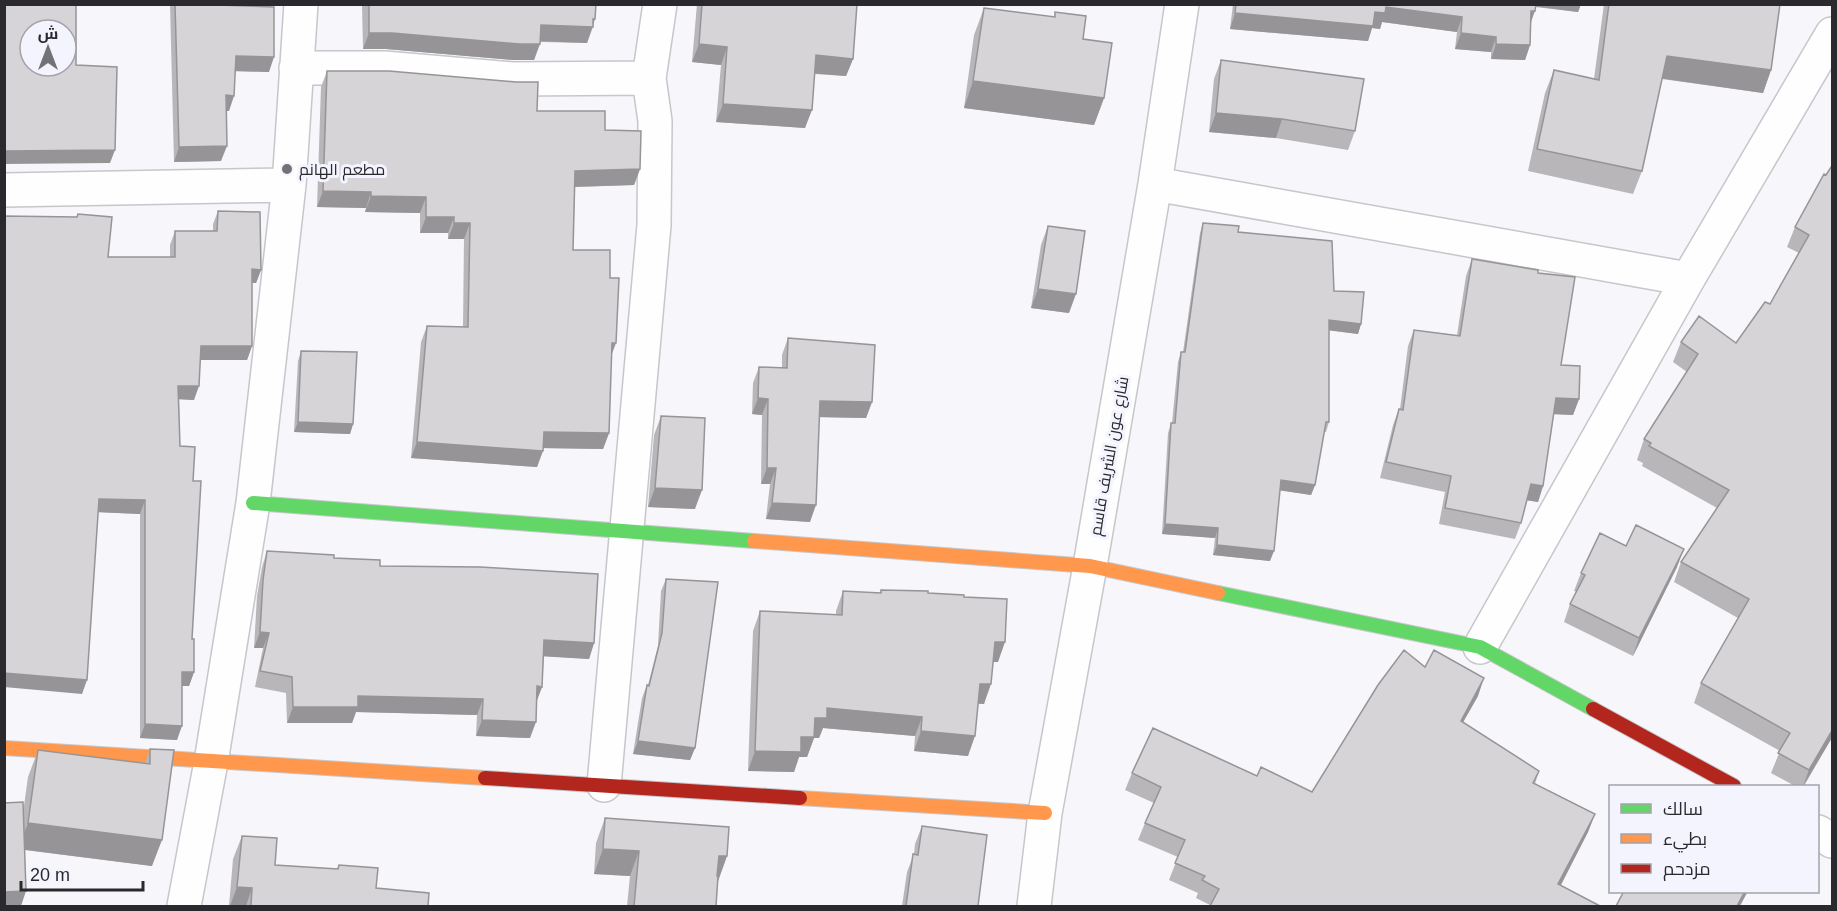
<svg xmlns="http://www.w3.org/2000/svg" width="1837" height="911" font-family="Arial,Cairo,sans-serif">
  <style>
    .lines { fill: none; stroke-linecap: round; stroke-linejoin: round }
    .street-casing { stroke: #c6c7cb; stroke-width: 36 }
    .fast-casing { stroke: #c6c7cb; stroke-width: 16 }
    .slow-casing { stroke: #c6c7cb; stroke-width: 16 }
    .jam-casing { stroke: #c6c7cb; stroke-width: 16 }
    .street { stroke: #fefefe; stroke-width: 33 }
    .fast { stroke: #63d668; stroke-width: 14 }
    .slow { stroke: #ff974d; stroke-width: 14 }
    .jam { stroke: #b3261e; stroke-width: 14 }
    .wall { fill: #b8b6b8 }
    .shaded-wall { fill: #969496 }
    .building { fill: #d6d4d6; stroke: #969496; stroke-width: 1.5; fill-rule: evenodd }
    .poi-dot { fill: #717176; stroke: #f3f4fe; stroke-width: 2 }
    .labels { text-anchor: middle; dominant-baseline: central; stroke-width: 6; stroke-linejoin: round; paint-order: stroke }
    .poi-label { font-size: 16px; fill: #2a2a2e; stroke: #f3f4fe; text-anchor: start }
    .street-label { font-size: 16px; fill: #2a2a2e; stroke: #f3f4fe }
  </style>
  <rect width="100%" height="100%" fill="#f6f6fb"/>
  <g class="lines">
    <g class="street-casing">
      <path id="street" d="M 296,68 L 384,68 L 512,79 L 649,78 L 660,4
        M 1155,184 L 1688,279
        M 4,190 L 289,185
        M 1480,647 L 1688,279 L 1832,34
        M 604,785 L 654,225 L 655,121 L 649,78
        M 1818,832 L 1832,841
        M 184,906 L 211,762 L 253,503 L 289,185 L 301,4
        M 1034,906 L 1045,813 L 1090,566 L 1155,184 L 1182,4"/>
    </g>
    <g class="fast-casing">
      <path id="fast" d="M 253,503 L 754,541
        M 1218,593 L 1480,647 L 1593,709"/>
    </g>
    <g class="slow-casing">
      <path id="slow" d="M 754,541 L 1090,566 L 1218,593
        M 4,748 L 485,778
        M 800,798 L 1045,813"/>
    </g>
    <g class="jam-casing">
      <path id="jam" d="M 1593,709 L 1734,786
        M 485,778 L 800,798"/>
    </g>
    <use href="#street" class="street"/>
    <use href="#fast" class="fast"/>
    <use href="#slow" class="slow"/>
    <use href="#jam" class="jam"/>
  </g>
  <path class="wall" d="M 170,4 L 218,4 L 269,72 L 235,71 L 229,111 L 226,111 L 221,161 L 174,162 Z
    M 362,4 L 596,4 L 593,27 L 587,43 L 540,42 L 534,60 L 513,60 L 386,49 L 363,49 Z
    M 697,4 L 857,4 L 853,59 L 846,76 L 814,74 L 805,128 L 716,122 L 721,65 L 692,62 Z
    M 1233,4 L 1581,4 L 1578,12 L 1535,7 L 1531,22 L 1530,45 L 1525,60 L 1491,59 L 1491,52 L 1455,49 L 1457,32 L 1382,22 L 1380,29 L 1372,28 L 1368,41 L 1230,29 Z
    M 1604,4 L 1780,4 L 1771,70 L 1763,93 L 1662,79 L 1642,171 L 1633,194 L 1528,171 L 1545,93 L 1554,70 L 1594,79 Z
    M 984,8 L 1054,17 L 1055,12 L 1083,39 L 1104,98 L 1094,125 L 964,108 L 974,35 Z
    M 1221,60 L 1355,131 L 1348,150 L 1276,138 L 1209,132 L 1214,79 Z
    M 327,71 L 537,111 L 605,130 L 640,169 L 634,185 L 575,187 L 573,250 L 611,356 L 609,433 L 603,449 L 543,448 L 537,467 L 411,458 L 421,342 L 427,326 L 463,327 L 464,239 L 448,239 L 448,233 L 420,233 L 420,213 L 365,212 L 366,208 L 317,207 L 321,87 Z
    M 1833,164 L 1833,736 L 1804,786 L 1795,786 L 1771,773 L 1780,751 L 1694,703 L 1701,683 L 1738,618 L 1674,582 L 1681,562 L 1717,508 L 1642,466 L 1643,463 L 1637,460 L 1644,439 L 1687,372 L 1673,362 L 1681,342 L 1736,343 L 1770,304 L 1799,253 L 1787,247 L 1795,227 Z
    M 218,211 L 261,270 L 256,283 L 252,283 L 252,346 L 247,360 L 200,360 L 194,400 L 179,399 L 180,446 L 193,481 L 192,639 L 194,672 L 189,686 L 182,686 L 177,740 L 140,738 L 140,514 L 98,512 L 82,694 L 76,217 L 78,214 L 108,257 L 170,257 L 170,245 L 175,231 L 213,231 L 213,224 Z
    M 1203,223 L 1238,232 L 1334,291 L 1361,324 L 1358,334 L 1329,330 L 1329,422 L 1326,432 L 1324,432 L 1315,485 L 1311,495 L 1280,490 L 1270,561 L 1213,555 L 1215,538 L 1162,534 L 1168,433 L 1171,423 L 1172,423 L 1178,362 L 1181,352 L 1183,352 L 1200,233 Z
    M 1048,226 L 1069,313 L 1031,308 L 1041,245 Z
    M 1472,259 L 1538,273 L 1561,365 L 1579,399 L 1573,415 L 1554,414 L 1543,486 L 1538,502 L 1527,500 L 1521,523 L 1515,539 L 1439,524 L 1445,492 L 1380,478 L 1393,425 L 1399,409 L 1400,409 L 1408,346 L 1414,330 L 1457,335 L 1466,276 Z
    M 788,338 L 872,402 L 866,418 L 819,417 L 810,522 L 766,519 L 770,484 L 761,484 L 762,415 L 752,414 L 753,383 L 759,367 L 782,368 L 782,355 Z
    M 301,351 L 353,424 L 350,434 L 294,432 L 298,361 Z
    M 661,416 L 695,509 L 648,507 L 654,435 Z
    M 1626,546 L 1677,567 L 1633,656 L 1564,622 L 1570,604 L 1577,592 L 1574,591 L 1581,573 Z
    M 267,551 L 334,558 L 380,566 L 594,643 L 589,659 L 544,656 L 542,687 L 536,702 L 530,738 L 476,736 L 477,715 L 356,712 L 352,723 L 287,723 L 286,693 L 255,687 L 263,648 L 254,648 L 257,596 L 262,567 Z
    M 666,579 L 695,748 L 690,760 L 633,754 L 642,698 L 647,685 L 648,685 L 658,646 L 661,591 Z
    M 881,590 L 964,597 L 998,662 L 993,662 L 984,704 L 978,704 L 968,756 L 914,751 L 915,736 L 823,728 L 819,738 L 814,738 L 807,757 L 799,757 L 794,772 L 748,771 L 753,631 L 760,611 L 836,615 L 836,611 L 843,591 L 880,593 Z
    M 1425,667 L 1478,696 L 1463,722 L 1539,771 L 1535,784 L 1595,814 L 1588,832 L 1561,885 L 1210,905 L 1196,898 L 1198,893 L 1169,880 L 1178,857 L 1138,840 L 1145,823 L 1154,803 L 1125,790 L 1132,773 L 1257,776 L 1312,792 Z
    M 150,749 L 152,866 L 25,850 L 23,813 L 28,777 L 38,750 L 145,763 Z
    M 605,818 L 727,856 L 718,881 L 716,906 L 627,906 L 630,876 L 594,874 L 596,843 Z
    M 922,826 L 978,906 L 902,906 L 907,872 L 914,854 L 915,844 Z
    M 242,836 L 275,865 L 337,869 L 339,865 L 376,888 L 428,906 L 229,906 L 233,859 Z"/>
  <path class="shaded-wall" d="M 1532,4 L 1581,4 L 1578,12 L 1532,6 Z
    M 1386,7 L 1462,17 L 1457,32 L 1382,22 L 1380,29 L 1372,28 L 1368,41 L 1230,29 L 1235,13 L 1375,12 Z
    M 1531,11 L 1535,11 L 1529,27 Z
    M 593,19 L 595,19 L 587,43 L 535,41 L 541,25 Z
    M 369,33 L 392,33 L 540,44 L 534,60 L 513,60 L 386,49 L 363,49 Z
    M 1461,33 L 1496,37 L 1491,52 L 1455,49 Z
    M 699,44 L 727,47 L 721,65 L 692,62 Z
    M 1496,44 L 1530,45 L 1525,60 L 1491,59 Z
    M 816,55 L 853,59 L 846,76 L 809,73 Z
    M 236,56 L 274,57 L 269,72 L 230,71 Z
    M 1667,56 L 1771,70 L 1763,93 L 1658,78 Z
    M 973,81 L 1104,98 L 1094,125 L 964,108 Z
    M 226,95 L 234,96 L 229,111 L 221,111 Z
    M 723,104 L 812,110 L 805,128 L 716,122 Z
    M 1216,113 L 1282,119 L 1276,138 L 1209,132 Z
    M 227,146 L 221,161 L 174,162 L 179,147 Z
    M 115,150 L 110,163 L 4,164 L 4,151 Z
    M 640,169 L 634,185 L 570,187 L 575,171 Z
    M 323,191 L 371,192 L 366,208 L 317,207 Z
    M 371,196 L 426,197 L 420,213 L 365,212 Z
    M 426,217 L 454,217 L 448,233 L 420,233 Z
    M 454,223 L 470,223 L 464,239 L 448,239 Z
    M 252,269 L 261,270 L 256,283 L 247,283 Z
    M 1038,289 L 1076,294 L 1069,313 L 1031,308 Z
    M 1329,320 L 1361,324 L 1358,334 L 1326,330 Z
    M 612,343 L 616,343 L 610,359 Z
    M 201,346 L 252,346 L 247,360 L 196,360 Z
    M 178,386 L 199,386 L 194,400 L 174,399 Z
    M 758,398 L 768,399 L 762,415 L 752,414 Z
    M 1556,398 L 1579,399 L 1573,415 L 1550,414 Z
    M 820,401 L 872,402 L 866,418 L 814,417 Z
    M 298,422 L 353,424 L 350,434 L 294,432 Z
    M 544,432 L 609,433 L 603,449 L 539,448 Z
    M 417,442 L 543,451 L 537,467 L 411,458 Z
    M 767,468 L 776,468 L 770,484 L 761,484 Z
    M 1281,480 L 1315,485 L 1311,495 L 1277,490 Z
    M 1531,484 L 1543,486 L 1538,502 L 1525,500 Z
    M 655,488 L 702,490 L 695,509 L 648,507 Z
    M 99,499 L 145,500 L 140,514 L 94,512 Z
    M 772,503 L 816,505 L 810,522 L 766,519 Z
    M 1165,524 L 1218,528 L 1215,538 L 1162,534 Z
    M 1217,545 L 1274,551 L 1270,561 L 1213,555 Z
    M 1684,549 L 1677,567 L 1633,656 L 1639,638 Z
    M 260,632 L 269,633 L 263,648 L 254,648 Z
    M 544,640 L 594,643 L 589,659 L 538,656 Z
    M 995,642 L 1005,642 L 998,662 L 987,662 Z
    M 182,672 L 194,672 L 189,686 L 177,686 Z
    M 4,673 L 87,680 L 82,694 L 4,687 Z
    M 1484,678 L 1478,696 L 1454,738 L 1461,721 Z
    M 980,684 L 991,684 L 984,704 L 973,703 Z
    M 537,686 L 542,687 L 536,703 Z
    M 358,696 L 483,699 L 477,715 L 356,712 L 352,723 L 287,723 L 293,707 Z
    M 827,708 L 922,717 L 915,736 L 823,728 L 819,738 L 814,738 L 807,757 L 799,757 L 794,772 L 748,771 L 755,751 L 801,737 L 815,718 Z
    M 482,720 L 536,722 L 530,738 L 476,736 Z
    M 145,724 L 182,726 L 177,740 L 140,738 Z
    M 1833,729 L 1833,736 L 1803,786 L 1809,770 Z
    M 921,731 L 975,736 L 968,756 L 914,751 Z
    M 638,741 L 695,748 L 690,760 L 633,754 Z
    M 1595,814 L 1588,832 L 1552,902 L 1558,884 Z
    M 28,823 L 162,840 L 152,866 L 18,849 Z
    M 603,849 L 639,851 L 630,876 L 594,874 Z
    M 719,856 L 727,856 L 718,881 L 710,881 Z
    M 237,887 L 252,888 L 246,906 L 230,906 Z
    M 26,891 L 21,906 L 4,906 L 4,892 Z
    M 1745,891 L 1748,891 L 1740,906 L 1737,906 Z"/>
  <path class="building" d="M 4,4 L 76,4 L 76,65 L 117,67 L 115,150 L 4,151 ZM 30,30 L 66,30 L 66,66 L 30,66 Z
    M 175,4 L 218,4 L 218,5 L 274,7 L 274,57 L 236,56 L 234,96 L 226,95 L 227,146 L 179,147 Z
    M 369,4 L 596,4 L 595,19 L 593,19 L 593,27 L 541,25 L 540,44 L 519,44 L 392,33 L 369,33 Z
    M 702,4 L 857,4 L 853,59 L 816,55 L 812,110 L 723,104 L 727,47 L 699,44 Z
    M 1236,4 L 1536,4 L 1535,11 L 1531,11 L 1530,45 L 1496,44 L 1496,37 L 1461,33 L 1462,17 L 1386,7 L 1385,13 L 1375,12 L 1373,26 L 1235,13 Z
    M 1609,4 L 1780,4 L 1771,70 L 1667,56 L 1642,171 L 1537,149 L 1554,70 L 1599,80 Z
    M 984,8 L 1055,17 L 1055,12 L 1086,16 L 1083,39 L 1112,43 L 1104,98 L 973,81 Z
    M 1221,60 L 1364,79 L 1355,131 L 1282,119 L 1216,113 Z
    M 327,71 L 389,71 L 516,82 L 538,82 L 537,111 L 605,111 L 605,130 L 641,131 L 640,169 L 575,171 L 573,250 L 610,250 L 610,278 L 619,278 L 616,343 L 612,343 L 609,433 L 544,432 L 543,451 L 417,442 L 427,326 L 468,327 L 470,223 L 454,223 L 454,217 L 426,217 L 426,197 L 371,196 L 371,192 L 323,191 Z
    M 1833,164 L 1833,729 L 1809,770 L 1778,753 L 1790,733 L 1701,683 L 1749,599 L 1681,562 L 1729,490 L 1649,446 L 1651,443 L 1644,439 L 1698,354 L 1681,342 L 1699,316 L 1736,343 L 1765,302 L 1770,304 L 1809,235 L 1795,227 L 1824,174 L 1826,175 Z
    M 218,211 L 260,212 L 261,270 L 252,269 L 252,346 L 201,346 L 199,386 L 178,386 L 180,446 L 195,447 L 193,481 L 201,481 L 192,639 L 194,639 L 194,672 L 182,672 L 182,726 L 145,724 L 145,500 L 99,499 L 87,680 L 4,673 L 4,216 L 77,217 L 78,214 L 112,217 L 108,257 L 175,257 L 175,231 L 217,231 Z
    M 1203,223 L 1239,226 L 1238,232 L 1332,241 L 1334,291 L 1364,292 L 1361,324 L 1329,320 L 1329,422 L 1326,422 L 1315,485 L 1281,480 L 1274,551 L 1217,545 L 1218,528 L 1165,524 L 1171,423 L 1175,423 L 1181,352 L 1185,352 Z
    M 1048,226 L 1085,231 L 1076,294 L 1038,289 Z
    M 1472,259 L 1538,270 L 1538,273 L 1575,277 L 1561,365 L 1580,366 L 1579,399 L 1556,398 L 1543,486 L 1531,484 L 1521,523 L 1445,508 L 1451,476 L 1386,462 L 1399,409 L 1403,410 L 1414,330 L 1460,336 Z
    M 788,338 L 875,345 L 872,402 L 820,401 L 816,505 L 772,503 L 776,468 L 767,468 L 768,399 L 758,398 L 759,367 L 787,368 Z
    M 301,351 L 357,352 L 353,424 L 298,422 Z
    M 661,416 L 705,418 L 702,490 L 655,488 Z
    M 1636,525 L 1684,549 L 1639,638 L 1570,604 L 1585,575 L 1581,573 L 1600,533 L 1626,546 Z
    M 267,551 L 334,555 L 334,558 L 380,560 L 380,566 L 480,567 L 598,574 L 594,643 L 544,640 L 542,687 L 537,686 L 536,722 L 482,720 L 483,699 L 358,696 L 358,707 L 293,707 L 292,677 L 260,671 L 269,633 L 260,632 L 263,580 Z
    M 666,579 L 718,582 L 695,748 L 638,741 L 647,685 L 649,686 L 662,633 Z
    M 881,590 L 928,591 L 928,593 L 964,595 L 964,597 L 1007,599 L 1005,642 L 995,642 L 991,684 L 980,684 L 975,736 L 921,731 L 922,717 L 827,708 L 827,718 L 815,718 L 814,737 L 801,737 L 801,752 L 755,751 L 760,611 L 842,615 L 843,591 L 881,593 Z
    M 1404,650 L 1425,667 L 1434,650 L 1484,678 L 1461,721 L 1539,771 L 1533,783 L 1595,814 L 1558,884 L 1600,906 L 1210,906 L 1219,889 L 1202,880 L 1205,876 L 1175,863 L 1185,840 L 1145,823 L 1161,787 L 1132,773 L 1153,728 L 1257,776 L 1261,767 L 1312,792 L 1378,685 Z
    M 150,749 L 174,750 L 162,840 L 28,823 L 38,750 L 150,764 Z
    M 23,802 L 26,891 L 4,892 L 4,803 Z
    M 605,818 L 729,827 L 727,856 L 719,856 L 717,876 L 718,876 L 716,906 L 634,906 L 639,851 L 603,849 Z
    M 922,826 L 987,835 L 978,906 L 906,906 L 913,854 L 918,855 Z
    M 242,836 L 277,838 L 275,865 L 338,869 L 339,865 L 378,868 L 376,888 L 429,893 L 428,906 L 251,906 L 252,888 L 237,887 Z
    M 1624,891 L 1640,892 L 1745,891 L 1737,906 L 1616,906 Z"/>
  <circle class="poi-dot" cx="287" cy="169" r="6"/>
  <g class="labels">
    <g class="poi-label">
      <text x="299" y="169">مطعم الهانم</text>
    </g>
    <g class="street-label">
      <text transform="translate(1109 456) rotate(-80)">شارع عون الشريف قاسم</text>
    </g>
  </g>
  <rect width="1837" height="911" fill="none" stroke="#2a2a2e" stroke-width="12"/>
  <rect x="1609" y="785" width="210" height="108" fill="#f3f4fe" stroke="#a3a3ab" stroke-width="1.5"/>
  <rect x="1621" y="804" width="30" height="9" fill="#63d668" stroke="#a3a3ab" stroke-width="1.5"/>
  <text x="1663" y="815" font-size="18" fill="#2a2a2e">سالك</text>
  <rect x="1621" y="834" width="30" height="9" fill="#ff974d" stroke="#a3a3ab" stroke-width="1.5"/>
  <text x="1663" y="845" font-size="18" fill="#2a2a2e">بطيء</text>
  <rect x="1621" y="864" width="30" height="9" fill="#b3261e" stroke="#a3a3ab" stroke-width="1.5"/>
  <text x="1663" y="875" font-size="18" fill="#2a2a2e">مزدحم</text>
  <g transform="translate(48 48)"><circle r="28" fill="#f3f4fe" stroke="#a3a3ab" stroke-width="1.5"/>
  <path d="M0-4.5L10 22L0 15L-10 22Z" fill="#717176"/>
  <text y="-9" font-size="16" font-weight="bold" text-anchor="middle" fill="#2a2a2e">ش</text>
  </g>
  <path d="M21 881v9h122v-9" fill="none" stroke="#2a2a2e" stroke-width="3"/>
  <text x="30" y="881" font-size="18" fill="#2a2a2e" stroke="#f3f4fe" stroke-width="4.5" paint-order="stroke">20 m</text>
</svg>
